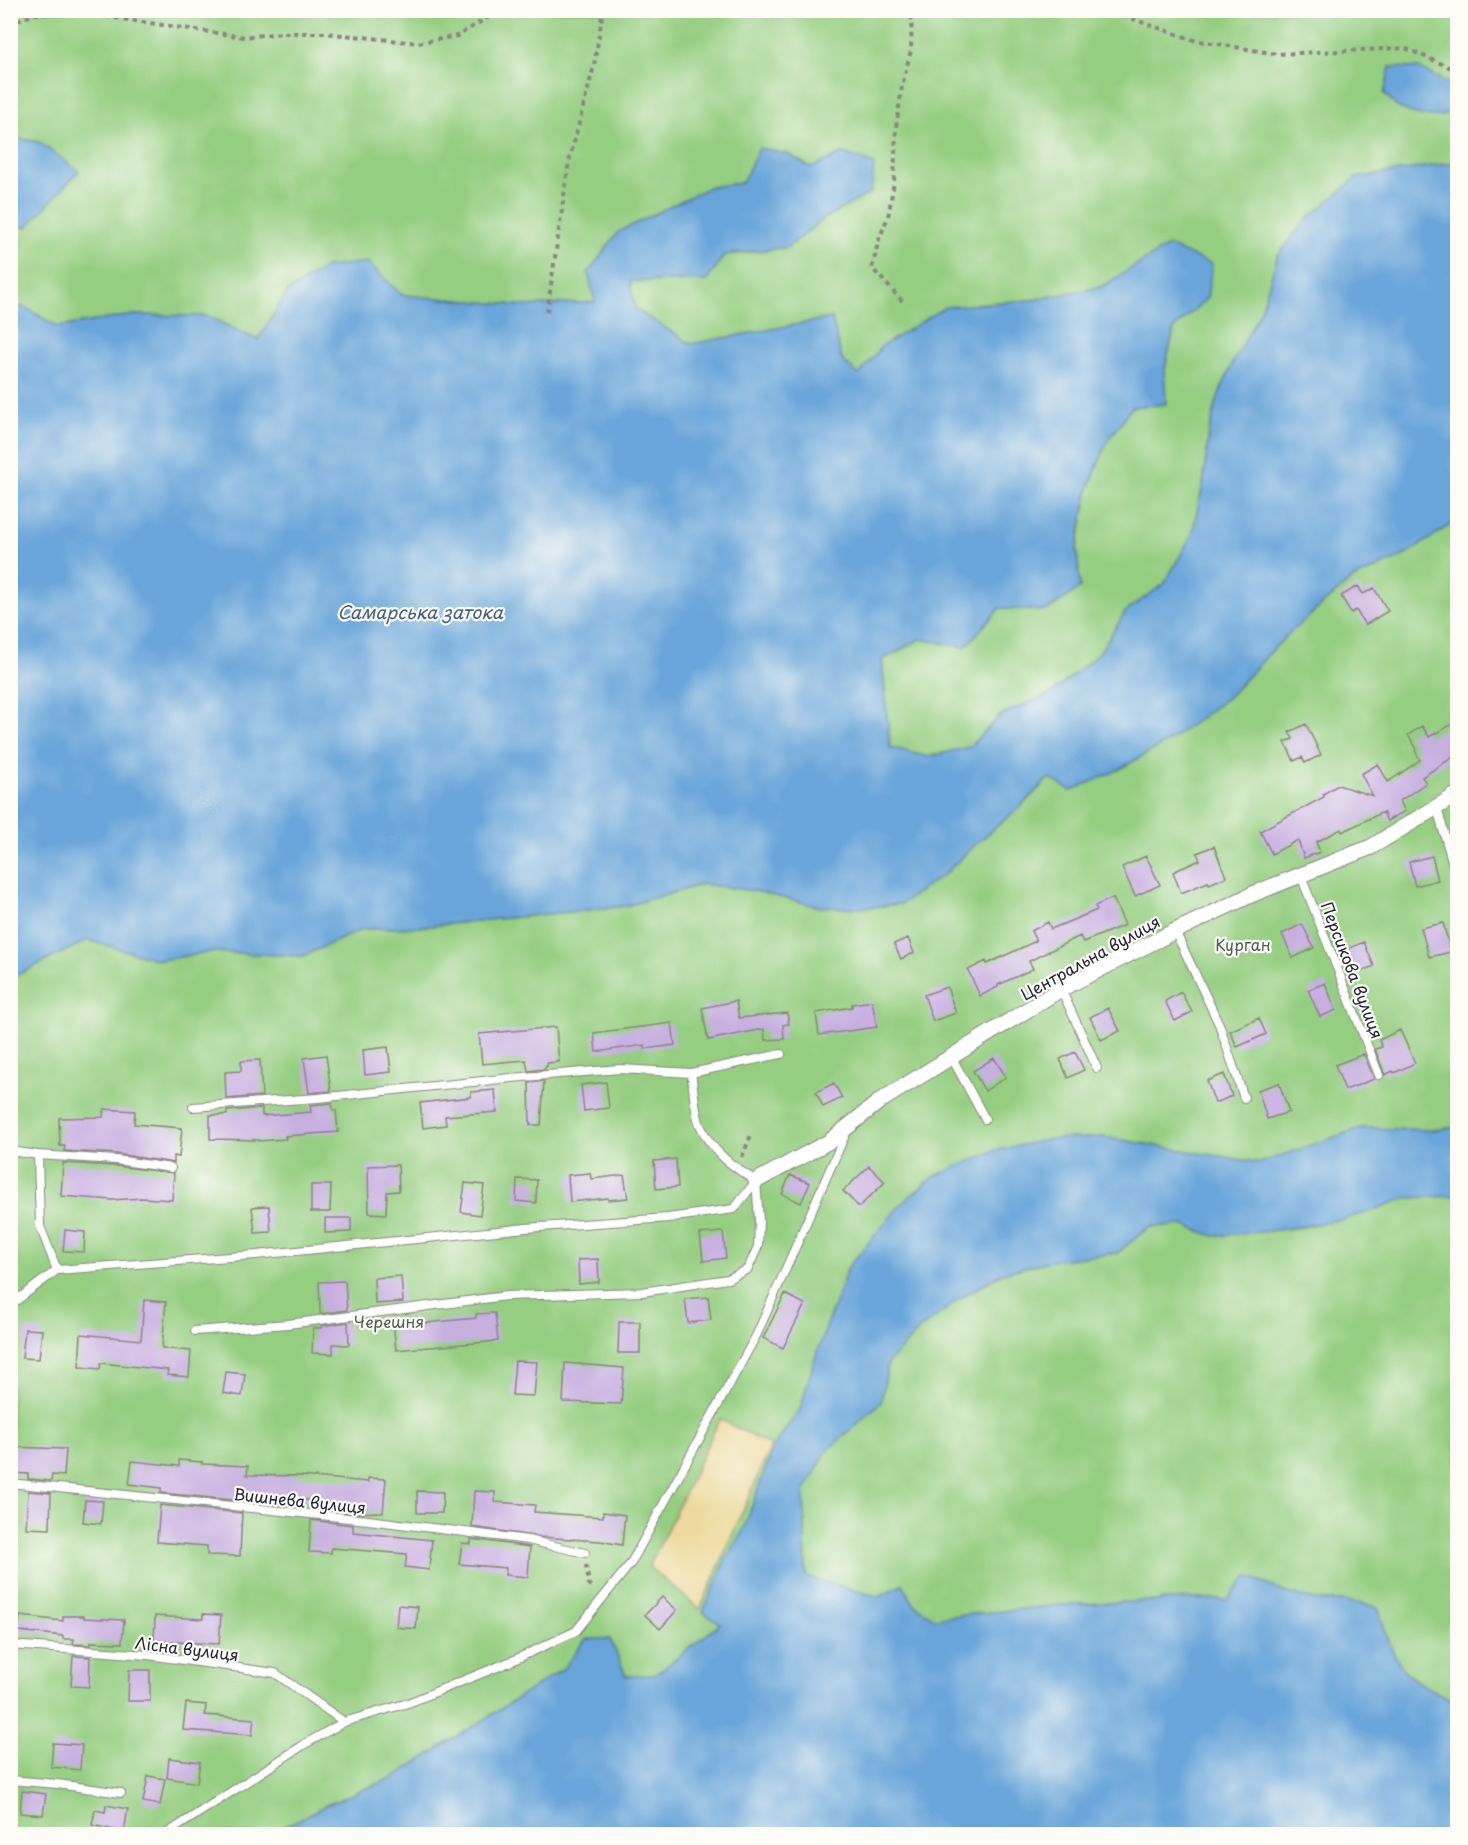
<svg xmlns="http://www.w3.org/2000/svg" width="1468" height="1845" font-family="'Playpen Sans',sans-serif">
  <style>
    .green { fill: #95ce81; stroke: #5c785e; stroke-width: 1.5 }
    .sand { fill: #eeda9e; stroke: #887e6c; stroke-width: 1.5 }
    .water { fill: #69a5da; stroke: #46648a; stroke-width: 1.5 }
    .building { fill: #c7afe0 }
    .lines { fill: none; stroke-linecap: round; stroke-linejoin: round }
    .service-casing { stroke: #8b8484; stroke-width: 10 }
    .minor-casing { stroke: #8b8484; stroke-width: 17 }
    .path { stroke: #8b8484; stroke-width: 4; stroke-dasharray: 4.5 4.5; stroke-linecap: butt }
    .service { stroke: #fff; stroke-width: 8 }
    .minor { stroke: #fff; stroke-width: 15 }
    .labels { text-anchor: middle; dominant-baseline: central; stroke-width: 4.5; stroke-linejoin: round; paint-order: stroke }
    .park-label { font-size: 16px; fill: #4a5e54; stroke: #fdfcf7 }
    .street-label { font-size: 16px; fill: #22223b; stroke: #fdfcf7 }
    .water-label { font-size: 18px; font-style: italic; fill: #425d83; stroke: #fdfcf7 }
  </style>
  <rect width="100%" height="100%" fill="#fdfcf7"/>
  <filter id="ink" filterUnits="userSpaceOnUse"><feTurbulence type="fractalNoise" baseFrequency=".0167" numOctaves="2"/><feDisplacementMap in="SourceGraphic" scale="12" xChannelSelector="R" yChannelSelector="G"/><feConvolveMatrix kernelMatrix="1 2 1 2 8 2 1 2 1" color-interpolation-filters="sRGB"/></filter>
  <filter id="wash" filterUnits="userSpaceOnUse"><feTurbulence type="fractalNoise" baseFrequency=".008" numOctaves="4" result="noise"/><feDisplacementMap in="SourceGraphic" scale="24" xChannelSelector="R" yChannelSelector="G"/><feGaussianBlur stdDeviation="1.35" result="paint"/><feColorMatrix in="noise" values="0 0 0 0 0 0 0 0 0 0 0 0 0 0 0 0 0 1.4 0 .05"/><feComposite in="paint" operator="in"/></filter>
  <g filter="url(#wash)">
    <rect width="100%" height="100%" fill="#f4e5cc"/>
    <path class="green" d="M 10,11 L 1457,11 L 1457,162 L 1356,178 L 1278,255 L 1261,310 L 1234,360 L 1218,397 L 1209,432 L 1203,485 L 1192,535 L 1164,584 L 1126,611 L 1100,652 L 1052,693 L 1001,715 L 969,747 L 928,757 L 890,747 L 882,660 L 920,639 L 965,647 L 1000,608 L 1046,611 L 1080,588 L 1077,547 L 1089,488 L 1107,442 L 1132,407 L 1166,403 L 1164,372 L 1174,329 L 1207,298 L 1168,246 L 1101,287 L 1031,300 L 975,304 L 882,346 L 859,375 L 842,360 L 831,318 L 691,344 L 635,309 L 630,281 L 707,281 L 724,255 L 788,247 L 826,217 L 871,192 L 874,164 L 844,153 L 811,168 L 788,154 L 742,183 L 709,187 L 595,302 L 526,306 L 402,295 L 367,262 L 288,291 L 258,340 L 207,316 L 133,315 L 58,327 L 24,307 L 11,306 L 11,228 L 27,227 L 39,142 L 11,137 Z
      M 1457,520 L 1457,1127 L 1433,1130 L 1361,1128 L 1260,1163 L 1103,1137 L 831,1312 L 800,1410 L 774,1445 L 743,1531 L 726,1558 L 704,1613 L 720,1624 L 655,1675 L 626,1676 L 610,1639 L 586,1639 L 563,1669 L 396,1776 L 324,1806 L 275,1832 L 273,1834 L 11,1834 L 11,978 L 88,940 L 160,960 L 212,952 L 303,956 L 363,929 L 418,927 L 626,906 L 703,884 L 755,891 L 821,907 L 859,908 L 901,904 L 946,873 L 972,847 L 1018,809 L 1049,778 L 1118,770 L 1172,739 L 1228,697 L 1286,636 L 1351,580 L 1407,554 Z
      M 1447,1196 L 1457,1196 L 1457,1701 C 1443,1696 1415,1683 1405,1671 C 1390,1653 1385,1629 1378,1607 L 1344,1601 L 1320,1601 L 1286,1593 L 1248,1576 L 1227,1600 L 1193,1599 L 1061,1605 L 934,1618 L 914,1604 L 903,1584 L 880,1597 L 806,1577 L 804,1492 L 827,1451 L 881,1402 L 888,1363 L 919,1330 L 962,1297 L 1003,1273 L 1049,1261 L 1117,1253 L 1149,1227 L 1182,1225 L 1214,1236 L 1303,1227 L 1366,1213 L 1405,1198 Z"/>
    <path class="sand" d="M 720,1419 L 771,1446 L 700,1609 L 649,1567 Z"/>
    <path class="water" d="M 1390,67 L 1418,68 L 1450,84 L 1457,103 L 1457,110 L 1440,116 L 1420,116 L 1397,107 L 1384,94 Z
      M 11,137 L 39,142 L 79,171 L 27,227 L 11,228 Z
      M 759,148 L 788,154 L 811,168 L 844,153 L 874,164 L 871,193 L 826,217 L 788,247 L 724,255 L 707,281 L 630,281 L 635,309 L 691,344 L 832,318 L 842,360 L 859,375 L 882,346 L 945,307 L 1031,300 L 1101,287 L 1168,246 L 1212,264 L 1207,298 L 1174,329 L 1164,372 L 1166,404 L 1132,407 L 1107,442 L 1089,488 L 1077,547 L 1080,588 L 1046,611 L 1000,608 L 965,647 L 920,639 L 882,660 L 890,747 L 928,757 L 969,747 L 1001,715 L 1052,693 L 1100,652 L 1126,611 L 1164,584 L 1192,535 L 1203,485 L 1209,432 L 1218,397 L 1234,360 L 1261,310 L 1278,255 L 1305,221 L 1356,178 L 1457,162 L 1457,520 L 1407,554 L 1351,580 L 1286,636 L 1228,697 L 1172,739 L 1118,770 L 1071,791 L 1049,778 L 1018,809 L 972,847 L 946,873 L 901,904 L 859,908 L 821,907 L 755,891 L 703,884 L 626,906 L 418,927 L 363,929 L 303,956 L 212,952 L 160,960 L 88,940 L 11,978 L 11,306 L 24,307 L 58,327 L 133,315 L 207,316 L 258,340 L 288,291 L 326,267 L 367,262 L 402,295 L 526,306 L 595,302 L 588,273 L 618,232 L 709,187 L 742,183 Z
      M 1457,1127 L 1457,1196 L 1405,1198 L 1366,1213 L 1340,1220 L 1271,1231 L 1214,1236 L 1182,1225 L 1149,1227 L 1117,1253 L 1049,1261 L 1002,1273 L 962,1297 L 919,1330 L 888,1363 L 881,1402 L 827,1451 L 804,1492 L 806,1577 L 880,1597 L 903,1584 L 914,1604 L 934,1618 L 1061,1605 L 1193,1599 L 1227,1600 L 1248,1576 L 1286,1593 L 1320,1601 L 1344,1601 L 1378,1607 C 1385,1629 1390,1653 1405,1671 C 1415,1683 1443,1696 1457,1701 L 1457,1834 L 273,1834 L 275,1832 L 324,1806 L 396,1776 L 563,1669 L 586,1639 L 610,1639 L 626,1676 L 655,1675 L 720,1624 L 703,1612 L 726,1558 L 743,1531 L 774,1445 L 800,1410 L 813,1364 L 848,1267 L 902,1203 L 935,1176 L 993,1151 L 1051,1139 L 1103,1137 L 1260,1163 L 1361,1128 L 1433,1130 Z"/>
    <g id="blocks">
      <path class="building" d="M 1358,586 L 1363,594 L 1374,588 L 1388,611 L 1365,625 L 1356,610 L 1351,613 L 1341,596 Z
        M 1458,721 L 1458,754 L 1422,777 L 1426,783 L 1400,801 L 1405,811 L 1387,821 L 1383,812 L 1342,832 L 1341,829 L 1316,842 L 1320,852 L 1304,858 L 1298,840 L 1272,854 L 1260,831 L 1324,797 L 1323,794 L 1338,785 L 1373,796 L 1361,774 L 1378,764 L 1388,782 L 1420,760 L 1415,751 L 1417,749 L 1408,735 L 1422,726 L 1429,737 Z
        M 1306,724 L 1321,755 L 1305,763 L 1302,757 L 1294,761 L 1285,742 L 1293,739 L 1289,732 Z
        M 1214,846 L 1226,877 L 1209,884 L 1208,882 L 1181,893 L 1173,872 L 1200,860 L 1197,853 Z
        M 1146,856 L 1160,885 L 1135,896 L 1122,867 Z
        M 1432,856 L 1438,880 L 1415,886 L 1409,862 Z
        M 1113,898 L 1125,925 L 1083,942 L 1080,936 L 1029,961 L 1033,969 L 998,985 L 998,987 L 980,996 L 968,970 L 986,961 L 987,964 L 1036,941 L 1031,931 L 1048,922 L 1051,929 L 1097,910 L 1095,906 Z
        M 1443,923 L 1451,952 L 1429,957 L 1421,928 Z
        M 1302,924 L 1314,948 L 1293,958 L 1282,934 Z
        M 908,938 L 914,953 L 901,959 L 894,944 Z
        M 1364,942 L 1374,966 L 1350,976 L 1340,952 Z
        M 1325,983 L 1336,1010 L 1320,1017 L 1308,990 Z
        M 947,987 L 956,1013 L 933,1021 L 924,995 Z
        M 1181,992 L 1192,1012 L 1175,1021 L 1165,1001 Z
        M 736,1001 L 739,1018 L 787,1013 L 789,1024 L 783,1025 L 784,1039 L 765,1040 L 764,1029 L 708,1040 L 702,1008 Z
        M 872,1001 L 877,1027 L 819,1035 L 816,1013 L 852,1007 L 852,1004 Z
        M 1108,1008 L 1120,1031 L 1101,1040 L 1090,1017 Z
        M 1259,1018 L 1266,1034 L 1237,1047 L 1230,1031 Z
        M 672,1023 L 675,1045 L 645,1049 L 645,1045 L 596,1052 L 594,1033 Z
        M 556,1027 L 559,1062 L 547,1063 L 547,1066 L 545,1067 L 545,1069 L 528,1071 L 526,1060 L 482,1064 L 479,1034 Z
        M 1400,1030 L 1415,1063 L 1394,1073 L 1393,1071 L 1385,1075 L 1375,1049 L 1382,1047 L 1379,1040 Z
        M 388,1047 L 391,1072 L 365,1075 L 363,1050 Z
        M 1075,1052 L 1084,1070 L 1068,1078 L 1060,1059 Z
        M 1364,1054 L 1374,1079 L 1345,1090 L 1335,1065 Z
        M 326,1055 L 331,1091 L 309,1093 L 304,1058 Z
        M 994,1058 L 1006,1077 L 985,1091 L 973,1071 Z
        M 260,1060 L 262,1096 L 226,1099 L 225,1072 L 241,1071 L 241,1061 Z
        M 1224,1074 L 1232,1096 L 1215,1103 L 1207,1081 Z
        M 544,1081 L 541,1125 L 530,1125 L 529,1083 Z
        M 606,1082 L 609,1108 L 584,1111 L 581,1085 Z
        M 834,1083 L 842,1098 L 823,1107 L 816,1092 Z
        M 1279,1083 L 1289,1112 L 1267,1119 L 1258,1090 Z
        M 495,1090 L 497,1112 L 445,1116 L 446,1125 L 423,1128 L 420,1103 L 471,1097 L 471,1092 Z
        M 332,1103 L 333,1110 L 336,1110 L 338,1132 L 285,1136 L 286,1139 L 259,1141 L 259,1140 L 210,1139 L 210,1115 L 227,1115 L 227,1111 L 262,1108 L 262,1116 L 311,1112 L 310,1105 Z
        M 104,1109 L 135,1111 L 134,1124 L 182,1128 L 179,1157 L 174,1156 L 174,1163 L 117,1154 L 64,1151 L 65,1146 L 60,1146 L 59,1118 L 103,1117 Z
        M 676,1159 L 678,1187 L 656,1189 L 654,1161 Z
        M 63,1163 L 115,1166 L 174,1173 L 172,1200 L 142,1198 L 112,1200 L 61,1196 Z
        M 398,1165 L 399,1191 L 387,1192 L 386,1214 L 369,1213 L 368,1166 Z
        M 869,1166 L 885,1182 L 859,1207 L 843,1191 Z
        M 590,1173 L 591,1179 L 624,1175 L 628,1198 L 608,1200 L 608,1198 L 570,1202 L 568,1175 Z
        M 790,1175 L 810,1183 L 801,1203 L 782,1194 Z
        M 517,1179 L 537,1180 L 536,1203 L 516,1201 Z
        M 465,1183 L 484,1185 L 480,1215 L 461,1212 Z
        M 311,1185 L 331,1185 L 330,1212 L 311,1212 Z
        M 269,1206 L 271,1232 L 255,1233 L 252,1207 Z
        M 325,1218 L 351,1218 L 351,1232 L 325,1233 Z
        M 65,1230 L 85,1232 L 84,1252 L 63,1251 Z
        M 723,1232 L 726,1258 L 703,1261 L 700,1234 Z
        M 598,1259 L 599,1282 L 579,1284 L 578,1260 Z
        M 401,1276 L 403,1302 L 375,1304 L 374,1278 Z
        M 345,1281 L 347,1310 L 320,1314 L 319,1282 Z
        M 785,1294 L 805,1304 L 783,1348 L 763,1338 Z
        M 708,1297 L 711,1320 L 688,1323 L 685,1299 Z
        M 144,1300 L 166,1302 L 162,1348 L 191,1351 L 189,1377 L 167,1375 L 168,1370 L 101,1363 L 100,1369 L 79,1367 L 81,1334 L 141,1340 Z
        M 495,1313 L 498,1341 L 396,1350 L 393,1321 L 414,1319 L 415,1324 L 476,1318 L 476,1314 Z
        M 348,1322 L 349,1345 L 333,1344 L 333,1354 L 312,1353 L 313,1328 L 321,1328 L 321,1326 Z
        M 619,1322 L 640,1322 L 640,1353 L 618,1353 Z
        M 25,1329 L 42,1330 L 39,1359 L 22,1358 Z
        M 515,1361 L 537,1362 L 534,1396 L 512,1395 Z
        M 565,1363 L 624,1368 L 621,1404 L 563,1402 Z
        M 226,1372 L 245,1374 L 242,1396 L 223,1393 Z
        M 10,1447 L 66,1449 L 64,1476 L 52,1475 L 51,1481 L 28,1479 L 28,1474 L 10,1473 Z
        M 179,1460 L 202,1462 L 202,1464 L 248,1466 L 247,1475 L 301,1476 L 368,1482 L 368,1478 L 386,1479 L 383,1512 L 354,1513 L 311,1508 L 312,1500 L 243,1499 L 242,1501 L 161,1493 L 161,1488 L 129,1484 L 132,1461 L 179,1466 Z
        M 28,1491 L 51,1493 L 50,1529 L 26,1528 Z
        M 417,1491 L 443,1492 L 442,1513 L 417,1513 Z
        M 474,1491 L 495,1492 L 495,1502 L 535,1505 L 534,1512 L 603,1517 L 603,1512 L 625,1515 L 622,1545 L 600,1541 L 540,1537 L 472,1527 Z
        M 85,1500 L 103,1501 L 101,1524 L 83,1522 Z
        M 160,1505 L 242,1513 L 240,1556 L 207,1555 L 207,1546 L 157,1542 Z
        M 311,1520 L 353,1525 L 353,1532 L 432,1540 L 429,1570 L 405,1567 L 407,1554 L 331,1548 L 331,1553 L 309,1552 Z
        M 471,1539 L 530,1547 L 528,1577 L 505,1575 L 506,1568 L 459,1564 L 462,1543 L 471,1544 Z
        M 662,1597 L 677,1610 L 660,1629 L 645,1615 Z
        M 398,1605 L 418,1607 L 416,1629 L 396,1627 Z
        M 203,1614 L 221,1615 L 219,1644 L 154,1641 L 155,1616 L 203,1619 Z
        M 20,1616 L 63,1621 L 63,1616 L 84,1616 L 84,1618 L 124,1620 L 122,1643 L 91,1642 L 91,1645 L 73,1644 L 74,1639 L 63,1639 L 63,1636 L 18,1631 Z
        M 73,1656 L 90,1657 L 89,1687 L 71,1686 Z
        M 129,1670 L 150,1670 L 150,1701 L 128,1701 Z
        M 186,1703 L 206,1705 L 205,1715 L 254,1719 L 252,1735 L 183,1730 Z
        M 53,1743 L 82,1745 L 80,1770 L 51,1767 Z
        M 169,1758 L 200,1762 L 197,1783 L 167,1778 Z
        M 148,1776 L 165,1779 L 160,1805 L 143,1802 Z
        M 22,1791 L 46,1794 L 43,1815 L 20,1813 Z
        M 106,1805 L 128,1809 L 124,1832 L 92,1825 L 95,1810 L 105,1812 Z"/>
    </g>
  </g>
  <g filter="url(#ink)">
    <use href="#blocks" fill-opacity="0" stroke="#8b8484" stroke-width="1.5"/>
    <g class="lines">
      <g class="service-casing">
        <path id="service" d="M 1437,808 L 1458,882
          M 1301,876 L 1379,1075
          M 1175,931 L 1219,1024 L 1244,1098
          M 1061,989 L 1097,1068
          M 952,1058 L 985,1119
          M 691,1073 C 694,1089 694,1110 700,1125 C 711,1151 733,1167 756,1181
          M 193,1107 L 318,1098 L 511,1078 L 620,1069 L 691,1073 L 781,1054
          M 10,1151 L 38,1155 L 116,1160 L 171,1168
          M 57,1270 L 256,1255 L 526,1228 L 668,1218 L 734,1209 L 756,1181
          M 10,1302 L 17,1300 L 57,1270 L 40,1226 L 38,1155
          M 195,1331 L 288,1324 L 506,1296 L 642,1292 L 728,1279 L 748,1269 L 758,1246 L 759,1220 L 756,1181
          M 10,1483 L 368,1520 L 528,1540 L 585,1553
          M 10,1645 L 148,1655 L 275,1673 L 344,1722
          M 10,1780 L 57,1784 L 121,1793
          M 166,1834 L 305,1744 L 344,1722 L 408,1703 L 512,1661 L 576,1631 L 631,1563 L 756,1336 L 846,1133"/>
      </g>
      <g class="minor-casing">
        <path id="minor" d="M 756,1181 L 830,1141 L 880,1101 L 1061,989 L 1175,931 L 1253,894 L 1371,847 L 1458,794"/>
      </g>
      <path class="path" d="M 1106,10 L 1194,40 L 1277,54 L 1405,48 L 1458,71
        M 10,37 L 18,20 L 35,14 L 81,13 L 244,37 L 282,33 L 325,33 L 418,43 L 457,36 L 500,10
        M 902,301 L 872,268 L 879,239 L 888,217 L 894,182 L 896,128 L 902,86 L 911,50 L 912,10
        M 547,312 L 569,161 L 594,66 L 603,10
        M 742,1157 L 751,1135
        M 586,1565 L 589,1584 L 594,1588"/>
      <use href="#service" class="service"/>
      <use href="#minor" class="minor"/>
    </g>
  </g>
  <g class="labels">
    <g class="park-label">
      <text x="1243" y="944">Курган</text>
      <text x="389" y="1321">Черешня</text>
    </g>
    <g class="street-label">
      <text transform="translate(1090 957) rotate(-29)">Центральна вулиця</text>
      <text transform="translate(1353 970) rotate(69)">Персикова вулиця</text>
      <text transform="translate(300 1500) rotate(6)">Вишнева вулиця</text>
      <text transform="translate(187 1648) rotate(7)">Лісна вулиця</text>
    </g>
    <g class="water-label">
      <text x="420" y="611">Самарська затока</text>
    </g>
  </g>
  <rect width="1468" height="1845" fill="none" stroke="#fdfcf7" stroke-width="36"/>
</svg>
